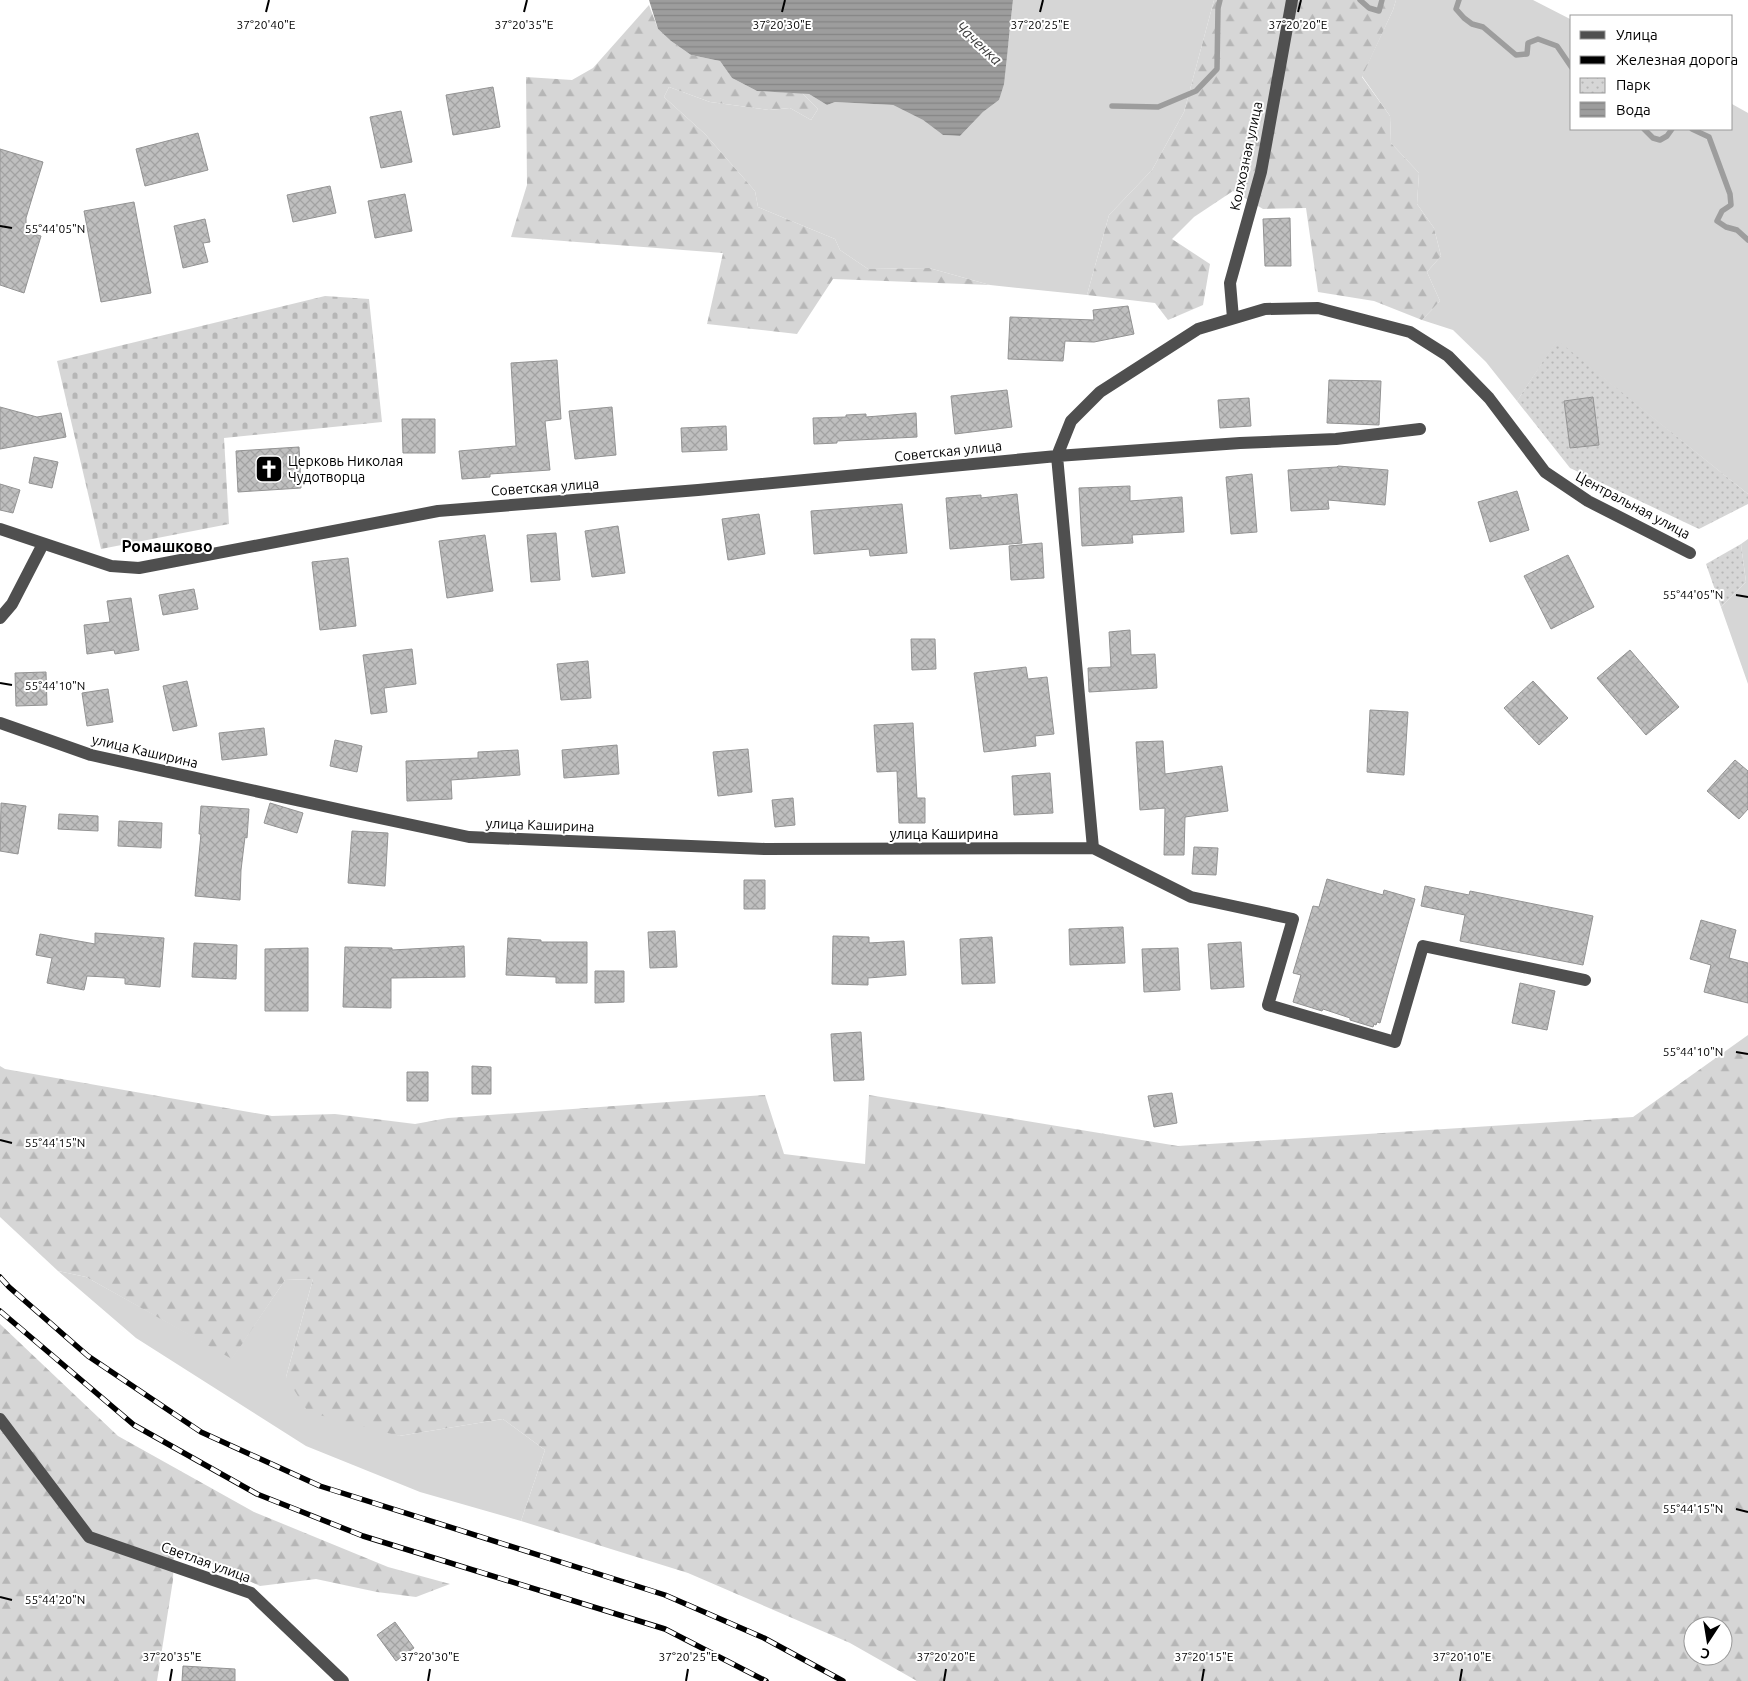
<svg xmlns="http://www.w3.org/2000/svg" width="1748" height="1681" font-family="Ubuntu,sans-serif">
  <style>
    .grass { fill: #d6d6d6 }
    .forest { fill: url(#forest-firs); fill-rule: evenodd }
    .cemetery { fill: url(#cemetery-stones) }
    .park { fill: url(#park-dots) }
    .water { fill: url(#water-rules) }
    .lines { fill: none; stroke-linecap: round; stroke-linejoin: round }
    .stream { stroke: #9d9d9d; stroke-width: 5.5 }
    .building { fill: url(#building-cross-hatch); stroke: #939393 }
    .minor { stroke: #4f4f4f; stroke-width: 12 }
    .rail-casing { stroke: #000; stroke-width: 5.5 }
    .rail { stroke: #fff; stroke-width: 4; stroke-dasharray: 11; stroke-linecap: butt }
    .ticks { fill: none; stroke: #000; stroke-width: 2 }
    .labels { text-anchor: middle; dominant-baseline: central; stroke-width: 4; stroke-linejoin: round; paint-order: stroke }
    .street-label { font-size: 14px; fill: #000; stroke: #fff }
    .poi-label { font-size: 14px; fill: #000; stroke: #fff; text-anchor: start }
    .water-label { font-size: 15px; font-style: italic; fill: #3e3e3e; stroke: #fff }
    .quarter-label { font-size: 16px; font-weight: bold; fill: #000; stroke: #fff }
    .ticks-label { font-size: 12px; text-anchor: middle; fill: #000; stroke: #fff; stroke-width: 4; stroke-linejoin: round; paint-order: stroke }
  </style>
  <defs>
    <pattern id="forest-firs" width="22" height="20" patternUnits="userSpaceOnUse" patternTransform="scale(1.25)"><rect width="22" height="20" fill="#d6d6d6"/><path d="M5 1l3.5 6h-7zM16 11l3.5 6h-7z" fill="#b6b6b6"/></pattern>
    <pattern id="cemetery-stones" width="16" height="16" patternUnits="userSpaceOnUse" patternTransform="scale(1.25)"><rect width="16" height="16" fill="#d6d6d6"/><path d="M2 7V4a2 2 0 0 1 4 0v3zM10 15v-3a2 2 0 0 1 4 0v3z" fill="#b6b6b6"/></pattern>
    <pattern id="park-dots" width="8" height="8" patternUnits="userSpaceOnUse" patternTransform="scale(1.25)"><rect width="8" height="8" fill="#d6d6d6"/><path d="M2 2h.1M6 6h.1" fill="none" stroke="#b6b6b6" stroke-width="1.8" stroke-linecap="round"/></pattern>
    <pattern id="water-rules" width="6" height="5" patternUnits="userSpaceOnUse" patternTransform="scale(1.25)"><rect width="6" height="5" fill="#9d9d9d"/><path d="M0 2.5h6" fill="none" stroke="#858585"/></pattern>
    <pattern id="building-cross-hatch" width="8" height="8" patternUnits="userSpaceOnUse" patternTransform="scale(1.25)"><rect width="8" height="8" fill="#bfbfbf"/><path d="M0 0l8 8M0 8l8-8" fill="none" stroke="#a2a2a2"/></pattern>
  </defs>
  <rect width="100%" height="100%" fill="#fff"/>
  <path class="grass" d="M 1013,0 L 1214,0 L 1184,112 L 1152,170 L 1109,215 L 1087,295 L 990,285 L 929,268 L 868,269 L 840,250 L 835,239 L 758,207 L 755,191 L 705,134 L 664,97 L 669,87 L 710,102 L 769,110 L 790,108 L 811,120 L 818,109 L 802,93 L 809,94 L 827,105 L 835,102 L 893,105 L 923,120 L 943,135 L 960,136 L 983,112 L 999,100 L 1009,39 Z
    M 1396,0 L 1533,0 L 1572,20 L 1572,129 L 1732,129 L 1732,104 L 1748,113 L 1748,494 L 1557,341 L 1517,401 L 1486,362 L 1453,330 L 1422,320 L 1440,301 L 1427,272 L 1441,256 L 1434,228 L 1417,204 L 1419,173 L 1391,143 L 1390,116 L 1362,76 L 1393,10 Z
    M 1748,539 L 1748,684 L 1721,607 L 1746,582 L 1741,544 Z
    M 58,1271 L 86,1277 L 232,1358 L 285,1280 L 313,1279 L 286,1377 L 399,1436 L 503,1419 L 545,1450 L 521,1521 L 420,1492 L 306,1446 L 136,1338 Z"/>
  <path class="forest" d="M 1214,0 L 1396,0 L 1393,10 L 1362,77 L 1390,116 L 1391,143 L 1419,173 L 1417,204 L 1434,228 L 1441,256 L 1427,272 L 1440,301 L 1422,320 L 1374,301 L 1318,292 L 1306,208 L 1263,209 L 1233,191 L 1194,217 L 1172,239 L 1210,264 L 1203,305 L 1168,320 L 1155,303 L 1087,295 L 1109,215 L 1152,170 L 1184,112 Z
    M 649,5 L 658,29 L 671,41 L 691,55 L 720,61 L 732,78 L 757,91 L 802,93 L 818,109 L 811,120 L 790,108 L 769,110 L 710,102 L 669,87 L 664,97 L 705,134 L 755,191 L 758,207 L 835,239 L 840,250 L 868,269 L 929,268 L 990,285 L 833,279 L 797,334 L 707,324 L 723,253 L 511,237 L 527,185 L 526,77 L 572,80 L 593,68 Z
    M 1748,1035 L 1748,1681 L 917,1681 L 850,1643 L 688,1573 L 521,1521 L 545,1450 L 503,1419 L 399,1436 L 308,1412 L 286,1377 L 313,1279 L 285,1280 L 232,1359 L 86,1277 L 58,1271 L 0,1217 L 0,1066 L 5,1069 L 272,1116 L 335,1114 L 415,1124 L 448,1118 L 765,1095 L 784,1154 L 865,1164 L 869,1095 L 1178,1146 L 1633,1117 ZM 1693,1626 L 1723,1626 L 1723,1656 L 1693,1656 Z
    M 0,1324 L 118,1436 L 254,1512 L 388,1567 L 450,1584 L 416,1597 L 377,1592 L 316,1579 L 260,1586 L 174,1546 L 173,1580 L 157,1681 L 0,1681 Z"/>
  <path class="cemetery" d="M 325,296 L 369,299 L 382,422 L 224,438 L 229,524 L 101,549 L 57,361 Z"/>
  <path class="park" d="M 1557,340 L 1748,494 L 1748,504 L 1699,529 L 1570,468 L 1517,401 Z
    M 1741,544 L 1746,582 L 1721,607 L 1706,564 Z"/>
  <path class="water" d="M 649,0 L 1013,0 L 1004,84 L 999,100 L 983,112 L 960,136 L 943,135 L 923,120 L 893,105 L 835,102 L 827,105 L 809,94 L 757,91 L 732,78 L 720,61 L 691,55 L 671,41 L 658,29 Z"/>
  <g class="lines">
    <path class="stream" d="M 1360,0 L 1369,8 L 1379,11 L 1382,0
      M 1459,0 L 1456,9 L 1464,18 L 1472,24 L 1483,27 L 1516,55 L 1527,54 L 1528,43 L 1538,39 L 1557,46 L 1572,68
      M 1112,106 L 1158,107 L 1196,91 L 1217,69 L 1218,8 L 1220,0
      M 1644,129 L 1653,138 L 1660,140 L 1667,136 L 1672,129
      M 1692,129 L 1709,137 L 1730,194 L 1731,205 L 1722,211 L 1717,221 L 1726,227 L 1737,230 L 1748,240"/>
  </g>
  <path class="building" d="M 493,87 L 500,127 L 453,135 L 446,95 Z
    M 401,111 L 412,162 L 381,168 L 370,117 Z
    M 198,133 L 208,170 L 145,186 L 136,149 Z
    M 0,149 L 43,162 L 26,218 L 26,232 L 41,236 L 24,293 L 0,285 Z
    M 330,186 L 336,213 L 293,222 L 287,195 Z
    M 405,194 L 412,231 L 375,238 L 368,201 Z
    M 134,202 L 151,293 L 101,302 L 84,211 Z
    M 1290,218 L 1291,266 L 1265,266 L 1263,219 Z
    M 205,219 L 210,242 L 203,243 L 208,262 L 183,268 L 174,226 Z
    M 1128,306 L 1134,334 L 1094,342 L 1065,341 L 1063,361 L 1008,359 L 1010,317 L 1094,320 L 1093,310 Z
    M 557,360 L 561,419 L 545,421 L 550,470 L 490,474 L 490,477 L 462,479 L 459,451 L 516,446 L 511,363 Z
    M 1329,380 L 1381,381 L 1379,425 L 1327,423 Z
    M 1007,390 L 1012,427 L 955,434 L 951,396 Z
    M 1593,397 L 1599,445 L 1570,448 L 1564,401 Z
    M 1249,398 L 1251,426 L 1220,428 L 1218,400 Z
    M 0,407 L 37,417 L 61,413 L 66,437 L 0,449 Z
    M 612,407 L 616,455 L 575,459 L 569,411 Z
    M 916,413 L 917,437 L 837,441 L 837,443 L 814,444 L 813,418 L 846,417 L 846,415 L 866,414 L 866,417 Z
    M 402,419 L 435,419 L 435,453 L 403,453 Z
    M 726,426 L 727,450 L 682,452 L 681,428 Z
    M 299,447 L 301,488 L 238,492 L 236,451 Z
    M 34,457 L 58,462 L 52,488 L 29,483 Z
    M 1338,466 L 1388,470 L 1385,505 L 1328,500 L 1329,509 L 1291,511 L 1288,470 L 1337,467 Z
    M 1252,474 L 1257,532 L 1231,534 L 1226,477 Z
    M 0,484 L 20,490 L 13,513 L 0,510 Z
    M 1130,486 L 1130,501 L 1182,497 L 1184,532 L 1132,535 L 1133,543 L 1082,546 L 1079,488 Z
    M 1517,491 L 1529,530 L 1490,542 L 1478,502 Z
    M 1017,494 L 1022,543 L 950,549 L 946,498 L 981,495 L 981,498 Z
    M 902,504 L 907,553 L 870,556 L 869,549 L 814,554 L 811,511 Z
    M 759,514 L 765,554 L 728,560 L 722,519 Z
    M 618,526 L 625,573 L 592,577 L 585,531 Z
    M 556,533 L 560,580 L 531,582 L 527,535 Z
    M 485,535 L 493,591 L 447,598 L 439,541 Z
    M 1042,543 L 1044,578 L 1011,580 L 1009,546 Z
    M 1568,555 L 1594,607 L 1551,629 L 1524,576 Z
    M 348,558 L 356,626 L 320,630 L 312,562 Z
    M 194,589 L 198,609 L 163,615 L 159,595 Z
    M 131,598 L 139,650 L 115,654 L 114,650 L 87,654 L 84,625 L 110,622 L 107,601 Z
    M 1130,630 L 1131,655 L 1155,654 L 1157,688 L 1089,692 L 1088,668 L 1111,667 L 1109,632 Z
    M 911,639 L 935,639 L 936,669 L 912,670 Z
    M 412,649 L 416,684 L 384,688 L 387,712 L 371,714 L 363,655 Z
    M 1630,650 L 1679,707 L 1646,735 L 1597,678 Z
    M 588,661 L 591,698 L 561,700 L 557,664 Z
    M 1026,667 L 1028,679 L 1047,677 L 1054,734 L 1035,736 L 1036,746 L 984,752 L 974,673 Z
    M 46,672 L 47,705 L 16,706 L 15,673 Z
    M 187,681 L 197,726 L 173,731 L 163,686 Z
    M 1533,681 L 1568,718 L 1539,745 L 1504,708 Z
    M 108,689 L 113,722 L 87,726 L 82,693 Z
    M 1370,710 L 1408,712 L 1404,775 L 1367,772 Z
    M 913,723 L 917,798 L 925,798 L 925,823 L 899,823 L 897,771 L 877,772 L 874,725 Z
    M 264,728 L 267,755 L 222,760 L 219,733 Z
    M 335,740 L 362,746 L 357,772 L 330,766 Z
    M 1163,741 L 1165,774 L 1222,766 L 1228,811 L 1185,817 L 1184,855 L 1164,855 L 1165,808 L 1140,810 L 1136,742 Z
    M 617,745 L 619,774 L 564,778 L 562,750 Z
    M 748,749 L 752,792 L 718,796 L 713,752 Z
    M 518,750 L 520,775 L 451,780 L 452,799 L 407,801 L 406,761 L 478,758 L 478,752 Z
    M 1735,760 L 1748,771 L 1748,809 L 1739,819 L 1707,791 Z
    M 1050,773 L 1053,813 L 1014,815 L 1012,776 Z
    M 793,798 L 795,825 L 775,827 L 772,800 Z
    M 1,803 L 26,806 L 18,854 L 0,851 Z
    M 270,803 L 303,813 L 297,833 L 264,823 Z
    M 201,806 L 249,809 L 247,838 L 245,837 L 241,870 L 240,900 L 195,896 L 201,834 L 199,834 Z
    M 59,814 L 98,816 L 98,831 L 58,829 Z
    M 119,821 L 162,823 L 161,848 L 118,846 Z
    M 352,831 L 388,833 L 385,886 L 348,883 Z
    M 1194,847 L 1218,848 L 1216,875 L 1192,874 Z
    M 1327,879 L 1383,895 L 1384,890 L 1415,899 L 1380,1023 L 1377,1022 L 1376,1025 L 1374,1024 L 1373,1027 L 1350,1020 L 1350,1018 L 1323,1009 L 1322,1011 L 1293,1002 L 1301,975 L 1293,973 L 1313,906 L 1319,907 Z
    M 744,880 L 765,880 L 765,909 L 744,909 Z
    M 1425,886 L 1469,895 L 1470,891 L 1593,916 L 1583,965 L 1460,941 L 1465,915 L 1421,906 Z
    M 1701,920 L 1736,930 L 1729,958 L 1748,963 L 1748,1003 L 1704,992 L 1711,965 L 1690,959 Z
    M 1123,927 L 1125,963 L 1070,965 L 1069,929 Z
    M 675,931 L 677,967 L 650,968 L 648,932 Z
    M 95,933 L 164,938 L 160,987 L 125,984 L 125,978 L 87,976 L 84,990 L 47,983 L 52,958 L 36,955 L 40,934 L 95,944 Z
    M 833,936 L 869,937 L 869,943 L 904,941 L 906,975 L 868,978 L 868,985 L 832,984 Z
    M 992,937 L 995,983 L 962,984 L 960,939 Z
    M 508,938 L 541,940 L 541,942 L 587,942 L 587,983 L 556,983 L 556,977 L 506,975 Z
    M 1241,942 L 1244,987 L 1211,989 L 1208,944 Z
    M 194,943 L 237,945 L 236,979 L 192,977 Z
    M 464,946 L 465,977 L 391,978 L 391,1008 L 343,1007 L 345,947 L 392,948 L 392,950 Z
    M 308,948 L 308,1011 L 265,1011 L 265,949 Z
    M 1178,948 L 1180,990 L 1144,992 L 1142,949 Z
    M 595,971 L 624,971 L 624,1002 L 595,1003 Z
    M 1520,983 L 1555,991 L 1547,1030 L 1512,1023 Z
    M 861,1032 L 864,1080 L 834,1081 L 831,1034 Z
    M 472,1066 L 491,1067 L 491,1094 L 472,1094 Z
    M 407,1072 L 428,1072 L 428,1101 L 407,1101 Z
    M 1172,1093 L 1177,1123 L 1154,1127 L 1148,1096 Z
    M 395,1622 L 414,1648 L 396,1661 L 377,1635 Z
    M 183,1666 L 235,1669 L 235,1681 L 182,1681 Z"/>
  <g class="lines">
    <path class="minor" d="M 1233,318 L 1230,283 L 1261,172 L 1292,0
      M 0,529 L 111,566 L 139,568 L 438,511 L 698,490 L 1057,456 L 1240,443 L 1336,439 L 1420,429
      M 0,618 L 12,604 L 43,544
      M 0,723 L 91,755 L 351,812 L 469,837 L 765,849 L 1093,848 L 1191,897 L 1293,919 L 1268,1005 L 1395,1042 L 1423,946 L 1585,980
      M 1093,848 L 1057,456 L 1071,421 L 1100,392 L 1198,329 L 1265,309 L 1318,308 L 1410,332 L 1448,356 L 1489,398 L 1545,472 L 1588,501 L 1690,553
      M 0,1419 L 89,1537 L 251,1593 L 343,1681"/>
    <g class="rail-casing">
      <path id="rail" d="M 0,1277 L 9,1287 L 88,1356 L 201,1432 L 320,1486 L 665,1595 L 764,1638 L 843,1681
        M 0,1311 L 134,1425 L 257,1494 L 363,1536 L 665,1629 L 766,1681"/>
    </g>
    <use href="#rail" class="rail"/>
  </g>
  <path class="ticks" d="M 266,12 L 269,0M 524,12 L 527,0M 782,12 L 785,0M 1040,12 L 1043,0M 1298,12 L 1301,0M 0,226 L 12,228M 1736,595 L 1748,597M 0,683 L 12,685M 1736,1052 L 1748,1054M 0,1140 L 12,1143M 1736,1509 L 1748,1512M 0,1597 L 12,1600M 170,1681 L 172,1669M 428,1681 L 430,1669M 686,1681 L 688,1669M 944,1681 L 946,1669M 1202,1681 L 1204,1669M 1460,1681 L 1462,1669"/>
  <defs>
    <g id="church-square" transform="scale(1.4375)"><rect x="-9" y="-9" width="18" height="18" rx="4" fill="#000" stroke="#fff"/><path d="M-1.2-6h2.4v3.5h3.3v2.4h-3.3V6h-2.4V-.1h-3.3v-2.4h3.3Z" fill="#fff"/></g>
  </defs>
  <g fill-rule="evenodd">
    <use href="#church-square" x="269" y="469"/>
  </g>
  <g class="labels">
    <g class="street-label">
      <text transform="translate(1246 156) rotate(-78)">Колхозная улица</text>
      <text transform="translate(948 451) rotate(-6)">Советская улица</text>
      <text transform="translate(545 487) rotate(-4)">Советская улица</text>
      <text transform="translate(1633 505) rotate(28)">Центральная улица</text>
      <text transform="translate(145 751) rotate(13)">улица Каширина</text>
      <text transform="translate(540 825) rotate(2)">улица Каширина</text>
      <text x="944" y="834">улица Каширина</text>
      <text transform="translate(206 1562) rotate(20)">Светлая улица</text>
    </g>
    <g class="poi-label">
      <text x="288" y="461">Церковь Николая<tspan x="288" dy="16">Чудотворца</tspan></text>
    </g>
    <g class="water-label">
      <text transform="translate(979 43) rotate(43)">Чаченка</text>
    </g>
    <g class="quarter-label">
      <text x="167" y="546">Ромашково</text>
    </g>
  </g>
  <g class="ticks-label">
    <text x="266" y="29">37°20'40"E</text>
    <text x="524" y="29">37°20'35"E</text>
    <text x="782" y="29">37°20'30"E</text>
    <text x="1040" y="29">37°20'25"E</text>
    <text x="1298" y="29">37°20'20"E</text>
    <text x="55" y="233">55°44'05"N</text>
    <text x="1693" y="599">55°44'05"N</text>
    <text x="55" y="690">55°44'10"N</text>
    <text x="1693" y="1056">55°44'10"N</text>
    <text x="55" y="1147">55°44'15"N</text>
    <text x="1693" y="1513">55°44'15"N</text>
    <text x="55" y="1604">55°44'20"N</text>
    <text x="172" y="1661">37°20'35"E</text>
    <text x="430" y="1661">37°20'30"E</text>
    <text x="688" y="1661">37°20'25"E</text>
    <text x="946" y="1661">37°20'20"E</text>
    <text x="1204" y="1661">37°20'15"E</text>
    <text x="1462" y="1661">37°20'10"E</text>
  </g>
  <rect x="1570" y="15" width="162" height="115" fill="#ffffff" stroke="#999999"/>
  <rect x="1580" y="31" width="25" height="8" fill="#4f4f4f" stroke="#999999"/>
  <text x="1616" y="40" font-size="15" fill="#000000">Улица</text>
  <rect x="1580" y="56" width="25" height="8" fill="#000000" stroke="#999999"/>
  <text x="1616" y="65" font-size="15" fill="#000000">Железная дорога</text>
  <rect x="1580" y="78" width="25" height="15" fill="url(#park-dots)" stroke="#999999"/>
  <text x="1616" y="90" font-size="15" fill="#000000">Парк</text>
  <rect x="1580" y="102" width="25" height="15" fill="url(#water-rules)" stroke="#999999"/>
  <text x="1616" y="115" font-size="15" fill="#000000">Вода</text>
  <g transform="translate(1708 1641) rotate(192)"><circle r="24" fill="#ffffff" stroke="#999999"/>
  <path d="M0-4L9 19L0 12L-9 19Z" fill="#000000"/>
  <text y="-8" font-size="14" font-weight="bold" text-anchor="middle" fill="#000000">С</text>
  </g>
</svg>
